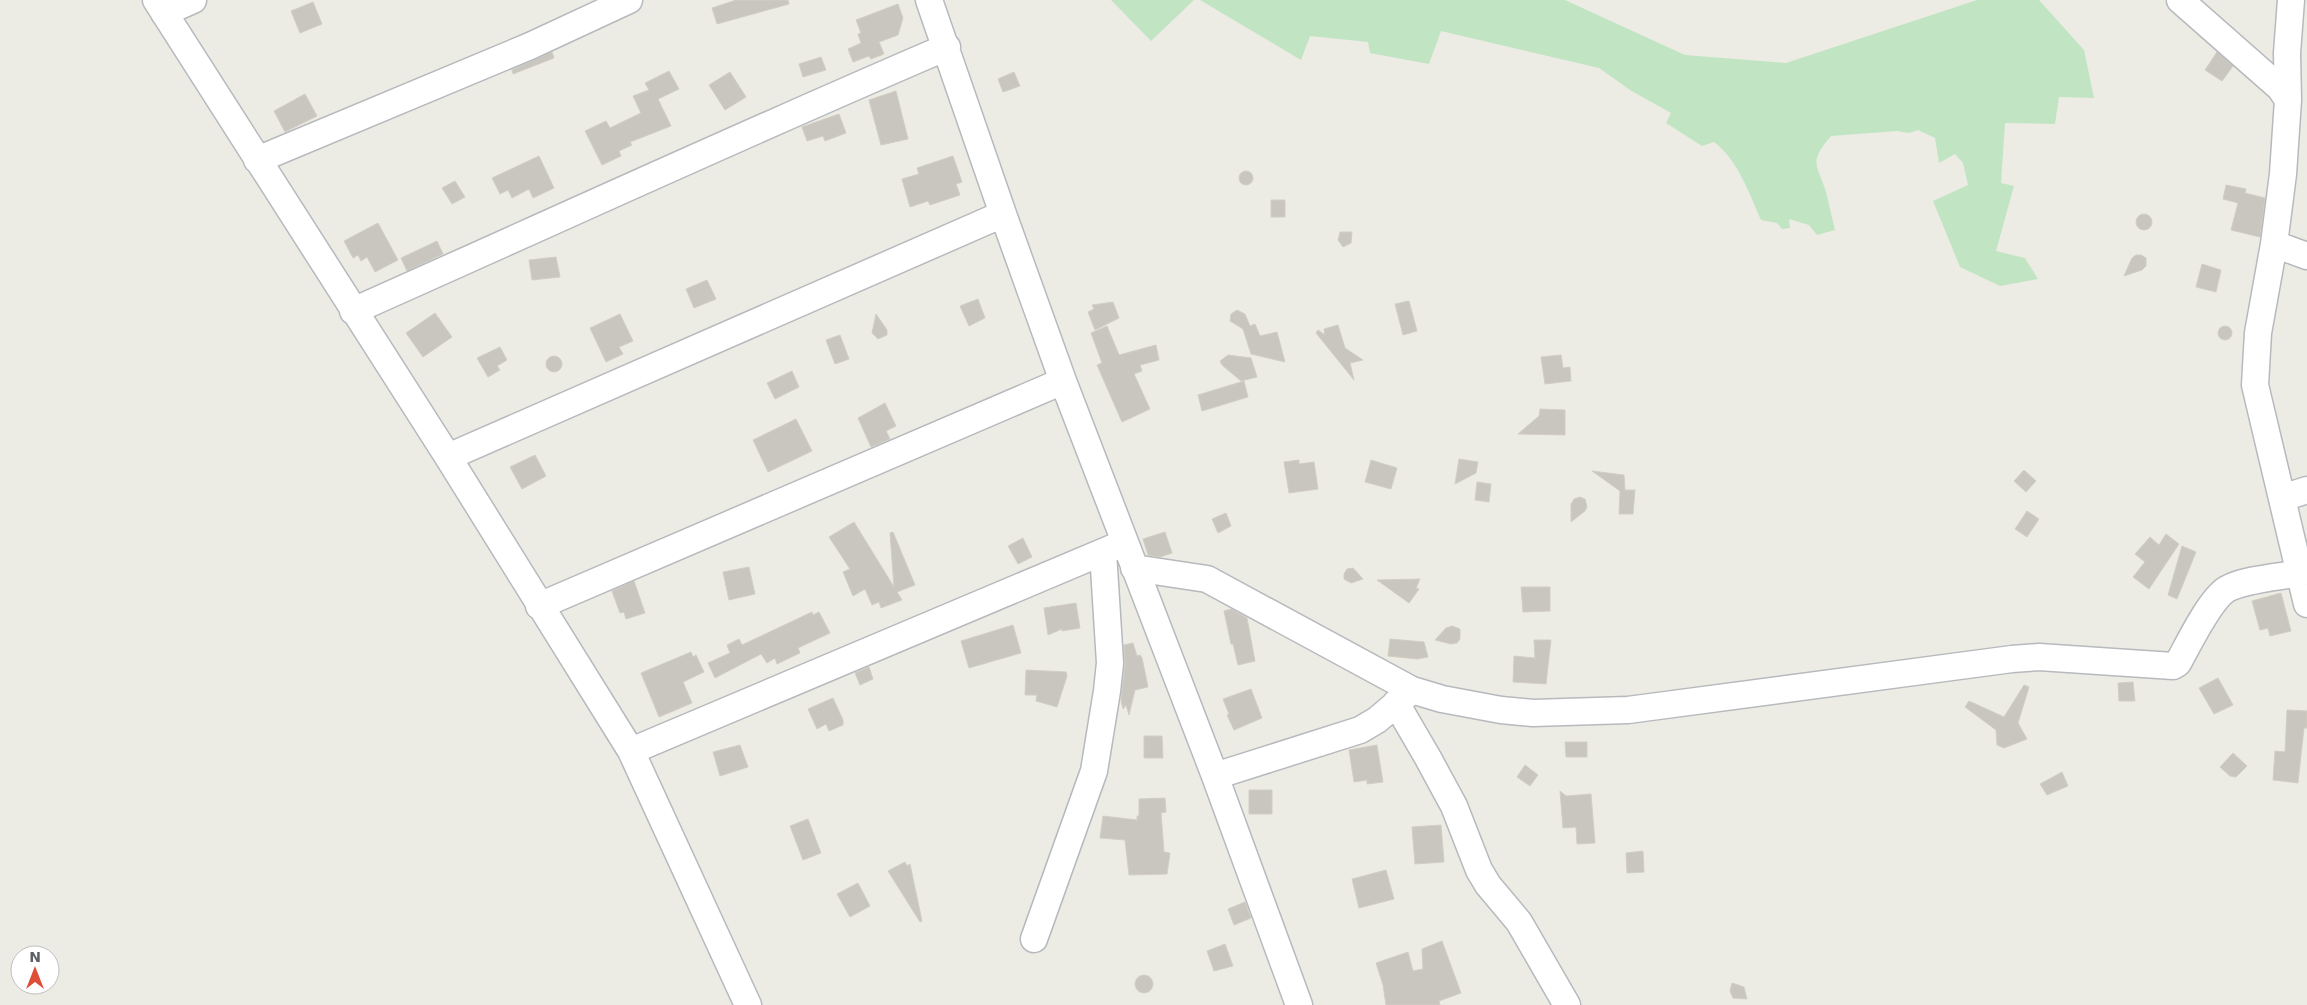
<svg xmlns="http://www.w3.org/2000/svg" width="2307" height="1005" font-family="'DejaVu Sans',sans-serif">
  <style>
    .green { fill: #c1e4c3 }
    .building { fill: #c9c6c0; stroke: #d2cec2 }
    .lines { fill: none; stroke-linecap: round; stroke-linejoin: round }
    .minor-casing { stroke: #b6b9bd; stroke-width: 29 }
    .minor { stroke: #fff; stroke-width: 26 }
  </style>
  <rect width="100%" height="100%" fill="#edece4"/>
  <path class="green" d="M 1111,0 L 1194,0 L 1151,41 Z
    M 1200,0 L 1565,0 L 1685,55 L 1786,63 L 1977,0 L 2039,0 L 2084,50 L 2094,98 L 2059,97 L 2055,124 L 2005,123 L 2001,183 L 2014,186 L 1996,251 L 2025,258 L 2038,279 L 2000,286 L 1960,267 L 1933,201 L 1968,185 L 1963,163 L 1955,154 L 1939,163 L 1935,138 L 1918,130 L 1909,133 L 1897,131 L 1831,136 C 1808,163 1817,163 1826,192 C 1829,204 1832,217 1835,230 L 1817,235 L 1809,225 L 1789,219 L 1790,228 L 1782,229 L 1777,223 L 1761,220 C 1749,193 1738,160 1714,142 L 1702,146 L 1666,123 L 1671,113 L 1630,90 L 1599,68 L 1441,31 L 1429,64 L 1370,53 L 1368,42 L 1310,36 L 1301,60 Z"/>
  <path class="building" d="M 736,0 L 788,0 L 789,4 L 717,24 L 712,8 Z
    M 313,2 L 322,24 L 300,33 L 291,11 Z
    M 898,4 L 903,18 L 898,35 L 879,42 L 884,54 L 871,59 L 869,56 L 853,62 L 848,49 L 861,43 L 858,34 L 861,33 L 856,20 Z
    M 552,52 L 554,58 L 513,74 L 512,70 Z
    M 2217,52 L 2233,66 L 2222,81 L 2205,70 Z
    M 821,57 L 826,70 L 803,77 L 799,64 Z
    M 669,71 L 679,89 L 658,99 L 671,126 L 630,142 L 632,145 L 619,151 L 621,156 L 602,165 L 585,131 L 606,121 L 610,128 L 641,113 L 633,96 L 649,90 L 645,83 Z
    M 730,72 L 746,97 L 725,110 L 709,85 Z
    M 1014,72 L 1020,86 L 1003,92 L 998,79 Z
    M 896,91 L 908,139 L 881,145 L 869,100 Z
    M 305,94 L 317,116 L 285,132 L 274,111 Z
    M 839,114 L 846,133 L 825,141 L 823,136 L 807,141 L 802,127 Z
    M 539,156 L 554,188 L 533,198 L 529,189 L 512,198 L 508,190 L 500,194 L 492,178 Z
    M 953,156 L 962,182 L 956,184 L 960,195 L 930,205 L 928,201 L 910,207 L 902,179 L 919,174 L 917,168 Z
    M1239 178a7 7 0 1 1 14 0a7 7 0 1 1-14 0Z
    M 455,181 L 465,197 L 452,204 L 442,188 Z
    M 2226,185 L 2246,189 L 2245,193 L 2265,198 L 2260,237 L 2231,230 L 2238,203 L 2223,199 Z
    M 1271,200 L 1285,200 L 1285,217 L 1271,217 Z
    M2136 222a8 8 0 1 1 16 0a8 8 0 1 1-16 0Z
    M 378,223 L 398,260 L 375,272 L 367,257 L 361,261 L 358,255 L 353,258 L 344,241 Z
    M 1340,232 L 1352,232 L 1351,243 L 1343,247 L 1338,240 Z
    M 437,241 L 443,254 L 407,271 L 401,258 Z
    M 2136,255 L 2141,255 L 2146,258 L 2146,266 L 2142,270 L 2124,276 L 2132,258 Z
    M 556,257 L 560,277 L 532,280 L 529,260 Z
    M 2202,264 L 2221,270 L 2216,292 L 2196,287 Z
    M 707,280 L 716,299 L 694,308 L 686,289 Z
    M 978,299 L 985,318 L 969,326 L 960,306 Z
    M 1409,301 L 1417,331 L 1403,335 L 1395,304 Z
    M 1113,302 L 1119,318 L 1095,330 L 1088,312 L 1094,309 L 1092,305 Z
    M 1237,310 L 1245,314 L 1250,326 L 1255,324 L 1260,336 L 1277,332 L 1285,362 L 1251,354 L 1243,329 L 1230,321 L 1231,314 Z
    M 435,313 L 452,337 L 423,357 L 406,333 Z
    M 620,314 L 633,341 L 619,347 L 623,354 L 606,362 L 590,328 Z
    M 876,314 L 887,330 L 887,335 L 878,339 L 872,333 Z
    M 1338,325 L 1345,348 L 1363,360 L 1350,363 L 1354,380 L 1316,333 L 1318,330 L 1325,335 L 1324,329 Z
    M2218 333a7 7 0 1 1 14 0a7 7 0 1 1-14 0Z
    M 1107,326 L 1119,355 L 1156,345 L 1159,360 L 1140,365 L 1142,371 L 1134,374 L 1150,409 L 1122,422 L 1097,365 L 1102,363 L 1091,333 Z
    M 840,335 L 849,359 L 835,364 L 826,340 Z
    M 500,347 L 507,360 L 497,366 L 500,370 L 488,377 L 477,358 Z
    M 1228,355 L 1251,358 L 1257,377 L 1241,381 L 1222,365 L 1220,361 Z
    M 1561,355 L 1563,368 L 1570,367 L 1571,381 L 1545,384 L 1541,357 Z
    M546 364a8 8 0 1 1 16 0a8 8 0 1 1-16 0Z
    M 792,371 L 799,387 L 775,399 L 767,383 Z
    M 1244,381 L 1248,397 L 1202,411 L 1198,395 Z
    M 885,403 L 896,426 L 886,431 L 890,439 L 871,447 L 858,418 Z
    M 1540,409 L 1565,410 L 1565,435 L 1518,434 L 1539,416 Z
    M 796,419 L 812,451 L 768,472 L 753,440 Z
    M 535,455 L 546,476 L 522,489 L 510,467 Z
    M 1459,459 L 1478,462 L 1476,473 L 1455,484 Z
    M 1299,460 L 1299,464 L 1314,462 L 1318,489 L 1289,493 L 1284,462 Z
    M 1371,460 L 1397,468 L 1391,489 L 1365,482 Z
    M 2024,470 L 2036,481 L 2026,492 L 2014,481 Z
    M 1592,471 L 1624,475 L 1625,490 L 1635,490 L 1633,514 L 1619,514 L 1620,491 Z
    M 1477,482 L 1491,484 L 1489,502 L 1475,500 Z
    M 1580,497 L 1585,499 L 1587,507 L 1585,511 L 1571,522 L 1571,504 L 1574,499 Z
    M 2027,511 L 2039,519 L 2027,537 L 2015,529 Z
    M 1226,513 L 1231,526 L 1218,533 L 1212,519 Z
    M 854,522 L 894,587 L 890,533 L 893,532 L 915,585 L 897,592 L 902,600 L 881,608 L 879,602 L 872,605 L 865,589 L 853,596 L 843,572 L 850,569 L 829,537 Z
    M 1165,532 L 1172,553 L 1160,557 L 1148,555 L 1143,539 Z
    M 2166,534 L 2179,544 L 2149,589 L 2133,577 L 2145,562 L 2135,554 L 2150,537 L 2159,545 Z
    M 1023,538 L 1032,557 L 1018,564 L 1008,546 Z
    M 2182,546 L 2196,552 L 2177,599 L 2168,595 Z
    M 749,567 L 755,594 L 729,600 L 723,572 Z
    M 1353,568 L 1363,579 L 1351,583 L 1344,579 L 1344,574 L 1347,569 Z
    M 1420,579 L 1416,588 L 1419,589 L 1409,603 L 1377,580 Z
    M 634,581 L 645,613 L 626,619 L 624,612 L 620,613 L 612,591 Z
    M 1521,587 L 1550,587 L 1550,611 L 1523,612 Z
    M 2281,593 L 2291,631 L 2270,636 L 2268,628 L 2260,630 L 2252,601 Z
    M 1076,603 L 1080,628 L 1062,631 L 1062,629 L 1048,635 L 1044,608 Z
    M 1231,609 L 1247,618 L 1255,661 L 1238,665 L 1233,644 L 1231,644 L 1224,611 Z
    M 812,612 L 813,615 L 819,612 L 830,633 L 798,648 L 800,653 L 777,664 L 775,658 L 767,663 L 761,654 L 715,678 L 708,663 L 730,653 L 727,645 L 739,639 L 742,645 Z
    M 1013,625 L 1021,653 L 969,668 L 961,641 Z
    M 1452,626 L 1460,629 L 1460,639 L 1457,643 L 1451,644 L 1435,640 L 1446,628 Z
    M 1390,639 L 1424,642 L 1428,657 L 1417,659 L 1388,656 Z
    M 1534,640 L 1551,640 L 1546,684 L 1513,682 L 1514,656 L 1535,658 Z
    M 1133,643 L 1137,656 L 1140,655 L 1142,658 L 1148,687 L 1135,690 L 1129,715 L 1126,705 L 1123,709 L 1121,700 L 1125,664 L 1124,645 Z
    M 691,652 L 693,657 L 696,655 L 704,672 L 683,682 L 692,703 L 659,717 L 641,673 Z
    M 869,667 L 873,679 L 860,685 L 855,673 Z
    M 1026,670 L 1066,672 L 1067,676 L 1057,707 L 1036,701 L 1037,695 L 1025,695 Z
    M 2218,678 L 2233,705 L 2214,714 L 2199,688 Z
    M 2133,682 L 2135,701 L 2119,701 L 2118,683 Z
    M 2024,685 L 2029,687 L 2018,723 L 2027,739 L 2004,748 L 1997,745 L 1996,730 L 1965,707 L 1969,701 L 2004,717 Z
    M 1251,689 L 1262,718 L 1234,730 L 1227,715 L 1229,714 L 1223,699 Z
    M 833,698 L 843,720 L 843,725 L 829,731 L 826,724 L 817,729 L 808,709 Z
    M 2287,710 L 2307,711 L 2307,728 L 2304,728 L 2298,783 L 2273,780 L 2275,751 L 2285,752 Z
    M 1144,736 L 1162,736 L 1163,758 L 1144,758 Z
    M 1565,742 L 1587,742 L 1587,757 L 1566,757 Z
    M 740,745 L 748,767 L 720,776 L 713,752 Z
    M 1377,745 L 1383,782 L 1367,784 L 1367,780 L 1354,782 L 1349,750 Z
    M 2233,753 L 2247,766 L 2236,777 L 2230,776 L 2220,767 Z
    M 1525,765 L 1538,775 L 1530,786 L 1517,777 Z
    M 2062,772 L 2068,786 L 2047,795 L 2040,784 Z
    M 1249,790 L 1272,790 L 1272,814 L 1249,814 Z
    M 1560,791 L 1566,796 L 1591,794 L 1595,843 L 1577,844 L 1576,827 L 1563,828 Z
    M 1165,798 L 1166,812 L 1161,813 L 1164,852 L 1170,853 L 1167,874 L 1129,875 L 1125,840 L 1100,838 L 1103,816 L 1137,820 L 1137,816 L 1139,816 L 1139,799 Z
    M 808,819 L 821,853 L 803,860 L 790,826 Z
    M 1441,825 L 1444,862 L 1415,864 L 1412,827 Z
    M 1643,851 L 1644,872 L 1627,873 L 1626,853 Z
    M 905,862 L 907,866 L 910,864 L 922,921 L 920,922 L 888,871 Z
    M 1386,870 L 1394,899 L 1359,908 L 1352,879 Z
    M 858,883 L 870,906 L 850,917 L 837,894 Z
    M 1245,902 L 1251,918 L 1234,925 L 1228,909 Z
    M 1442,941 L 1461,993 L 1439,1001 L 1440,1005 L 1386,1005 L 1383,985 L 1376,963 L 1408,952 L 1413,971 L 1423,969 L 1422,949 Z
    M 1225,944 L 1233,966 L 1214,971 L 1207,951 Z
    M1135 984a9 9 0 1 1 18 0a9 9 0 1 1-18 0Z
    M 1732,983 L 1744,987 L 1747,999 L 1733,998 L 1730,991 Z"/>
  <g class="lines">
    <g class="minor-casing">
      <path id="minor" d="M 156,0 L 448,457 L 631,751 L 748,1005
        M 929,0 L 1003,214 L 1063,381 L 1215,776 L 1299,1005
        M 2180,0 L 2280,88 L 2288,100 L 2283,174 L 2274,244 L 2258,333 L 2255,385 L 2307,604
        M 164,13 L 193,0
        M 2288,100 L 2287,53 L 2291,0
        M 257,160 L 530,46 L 629,0
        M 2274,244 L 2307,256
        M 353,311 C 551,223 748,132 947,47
        M 448,457 L 1003,214
        M 2282,498 L 2307,490
        M 1134,568 L 1207,579 L 1412,690 L 1442,699 L 1501,710 L 1533,713 L 1628,710 L 2012,659 L 2039,657 L 2173,666 L 2178,663 C 2188,645 2210,599 2227,589 C 2245,579 2279,577 2300,573
        M 539,606 L 1063,381
        M 1396,703 L 1428,758 L 1454,806 L 1479,870 L 1488,885 L 1519,922 L 1567,1005
        M 631,751 L 1124,543
        M 1215,776 L 1360,730 L 1377,720 L 1410,692
        M 1034,939 L 1094,771 L 1107,691 L 1110,663 L 1103,552"/>
    </g>
    <use href="#minor" class="minor"/>
  </g>
  <g transform="translate(35 970)"><circle r="24" fill="#ffffff" stroke="#bebfc1"/>
  <path d="M0-4L9 19L0 12L-9 19Z" fill="#df4e38"/>
  <text y="-8" font-size="14" font-weight="bold" text-anchor="middle" fill="#5c5f63">N</text>
  </g>
</svg>
